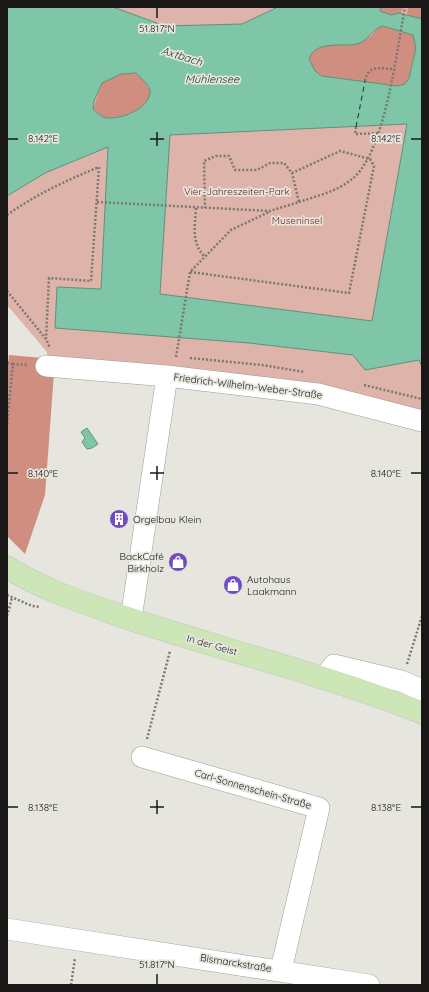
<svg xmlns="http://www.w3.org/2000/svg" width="429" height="992" font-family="Quicksand,sans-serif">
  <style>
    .green { fill: #deb3a9 }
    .forest { fill: #cf8e7f }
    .water { fill: #7fc5a7; stroke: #60917c; fill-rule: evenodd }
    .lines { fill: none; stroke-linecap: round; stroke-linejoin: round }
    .ferry { stroke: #123326; stroke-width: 1; stroke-dasharray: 5 4; stroke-linecap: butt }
    .minor-casing { stroke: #9d9c95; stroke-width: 22 }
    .major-casing { stroke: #c3c3c2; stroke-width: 23 }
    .path { stroke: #797873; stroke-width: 2.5; stroke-dasharray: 2 2; stroke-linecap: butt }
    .minor { stroke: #fff; stroke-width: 21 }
    .major { stroke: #cce6b8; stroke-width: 22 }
    .ticks { fill: none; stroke: #191816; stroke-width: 1.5 }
    .labels { text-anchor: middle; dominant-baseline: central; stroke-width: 3.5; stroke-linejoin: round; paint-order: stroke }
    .park-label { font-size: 10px; fill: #661808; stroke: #e7e6de }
    .street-label { font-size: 10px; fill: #191816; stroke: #e7e6de }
    .poi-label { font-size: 10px; fill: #191816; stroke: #e7e6de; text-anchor: start }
    .water-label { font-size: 11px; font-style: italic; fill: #123326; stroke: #e7e6de }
    .ticks-label { font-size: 10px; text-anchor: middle; fill: #191816; stroke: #e7e6de; stroke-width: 3.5; stroke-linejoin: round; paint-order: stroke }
  </style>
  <rect width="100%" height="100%" fill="#e7e6de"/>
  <path class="green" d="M 7,7 L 422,7 L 422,412 L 47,358 L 47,352 L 7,305 Z"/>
  <path class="forest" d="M 381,7 L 403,7 L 401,14 L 391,15 L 380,11 Z
    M 408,7 L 422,7 L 422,19 L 407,15 Z
    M 383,26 L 413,35 L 416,48 L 409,78 L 405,84 L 397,86 L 322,76 L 315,71 L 309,59 L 311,53 L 321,47 L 334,44 L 350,45 L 371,36 L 379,27 Z
    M 137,73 C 141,78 148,84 150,91 C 152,108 117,122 103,117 C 100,116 96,111 93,109 L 102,83 L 121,74 Z
    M 9,355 L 55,359 L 45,495 L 25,554 L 7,536 L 7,373 Z"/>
  <path class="water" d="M 7,7 L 113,7 L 165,26 L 242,24 L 278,7 L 381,7 L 380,11 L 391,15 L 399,13 L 422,19 L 422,367 L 419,360 L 365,370 L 353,355 L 249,343 L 55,328 L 57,287 L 101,289 L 108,147 L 45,173 L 7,196 ZM 383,26 L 413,35 L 416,48 L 409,78 L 405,84 L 397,86 L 322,76 L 315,71 L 309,59 C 315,40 343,47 357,44 C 368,41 373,28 383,26 ZM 136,73 C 141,78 148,84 150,90 C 152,108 118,122 103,117 C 100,116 96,111 93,109 L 94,101 L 102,83 L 121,74 ZM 407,124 L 372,321 L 160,294 L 170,135 Z
    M 87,428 L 98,444 L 92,448 L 87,449 L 82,442 L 85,438 L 81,432 Z"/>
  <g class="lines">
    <path class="ferry" d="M 356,127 L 365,81"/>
    <g class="minor-casing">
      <path id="minor" d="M 46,366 L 167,376 L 318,394 L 422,421
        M 131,619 L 167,376
        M 324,678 L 334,665 L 401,681 L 422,690
        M 142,757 L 319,808 L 281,970
        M 7,929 L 369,985"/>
    </g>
    <g class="major-casing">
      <path id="major" d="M 7,567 C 38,587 75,600 110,612 C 189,640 271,660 351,687 C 374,695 399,703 422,713"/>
    </g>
    <path class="path" d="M 365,81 C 368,65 379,68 393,69
      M 356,127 L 355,134 L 379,133
      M 97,202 L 270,211 L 299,202 L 292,173
      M 299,202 C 317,196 338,191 352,179 C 385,154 397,49 405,7
      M 196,208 C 195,226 191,242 204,256
      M 7,215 C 35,195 67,180 99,167 L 91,281 L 49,278 L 46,339
      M 190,272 L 349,293 L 374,166 L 370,159 L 340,151 L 292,173 L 284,163 L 270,163 L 257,170 L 235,170 L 229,156 L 216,156 L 204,161 L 205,208
      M 7,291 L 46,339 L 50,348
      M 176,357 L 190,272 L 231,230 L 269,212
      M 190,358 L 262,365 L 304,372
      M 7,363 L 13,364
      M 364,385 L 422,399
      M 7,424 L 13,364 L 28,365
      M 7,595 L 32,606 L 40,607
      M 7,616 L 12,598
      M 407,664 L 422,616
      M 147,739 L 170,651
      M 71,985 L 75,958"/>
    <use href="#minor" class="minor"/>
    <use href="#major" class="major"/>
  </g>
  <path class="ticks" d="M 157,8 L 157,18M 157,132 L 157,146M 8,139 L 18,139M 150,139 L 164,139M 411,139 L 421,139M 157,466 L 157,480M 8,473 L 18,473M 150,473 L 164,473M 411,473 L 421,473M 157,800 L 157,814M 8,807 L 18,807M 150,807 L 164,807M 411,807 L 421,807M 157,974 L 157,984"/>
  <defs>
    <g id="building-disc" transform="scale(1)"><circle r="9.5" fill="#724ac2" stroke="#e7e6de"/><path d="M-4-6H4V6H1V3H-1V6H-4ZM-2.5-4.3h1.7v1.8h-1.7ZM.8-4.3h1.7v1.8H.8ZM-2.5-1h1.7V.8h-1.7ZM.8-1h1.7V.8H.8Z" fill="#fff"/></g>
    <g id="shop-disc" transform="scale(1)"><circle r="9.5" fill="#724ac2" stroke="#e7e6de"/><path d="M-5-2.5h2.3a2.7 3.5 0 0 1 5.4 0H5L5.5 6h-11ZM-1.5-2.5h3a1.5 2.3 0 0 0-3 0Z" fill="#fff"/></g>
  </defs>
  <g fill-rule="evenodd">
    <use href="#building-disc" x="119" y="519"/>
    <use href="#shop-disc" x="178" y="562"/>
    <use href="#shop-disc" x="233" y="585"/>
  </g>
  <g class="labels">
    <g class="park-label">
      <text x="237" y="191">Vier-Jahreszeiten-Park</text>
      <text x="297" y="220">Museninsel</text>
    </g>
    <g class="street-label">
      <text transform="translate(248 386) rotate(7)">Friedrich-Wilhelm-Weber-Straße</text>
      <text transform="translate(212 645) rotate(16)">In der Geist</text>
      <text transform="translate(253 789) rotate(16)">Carl-Sonnenschein-Straße</text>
      <text transform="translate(236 963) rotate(9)">Bismarckstraße</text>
    </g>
    <g class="poi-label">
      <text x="133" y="519">Orgelbau Klein</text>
      <text x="164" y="556" text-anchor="end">BackCafé<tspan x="164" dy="12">Birkholz</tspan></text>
      <text x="247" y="579">Autohaus<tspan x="247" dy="12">Laakmann</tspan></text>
    </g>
    <g class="water-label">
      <text transform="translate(182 56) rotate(17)">Axtbach</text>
      <text x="212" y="79">Mühlensee</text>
    </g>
  </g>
  <g class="ticks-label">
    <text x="157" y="32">51.817°N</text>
    <text x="386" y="142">8.142°E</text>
    <text x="43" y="142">8.142°E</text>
    <text x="386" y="477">8.140°E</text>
    <text x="43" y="477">8.140°E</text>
    <text x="43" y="811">8.138°E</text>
    <text x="386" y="811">8.138°E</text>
    <text x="157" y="968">51.817°N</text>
  </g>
  <rect width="429" height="992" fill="none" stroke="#191816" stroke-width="16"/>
</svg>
